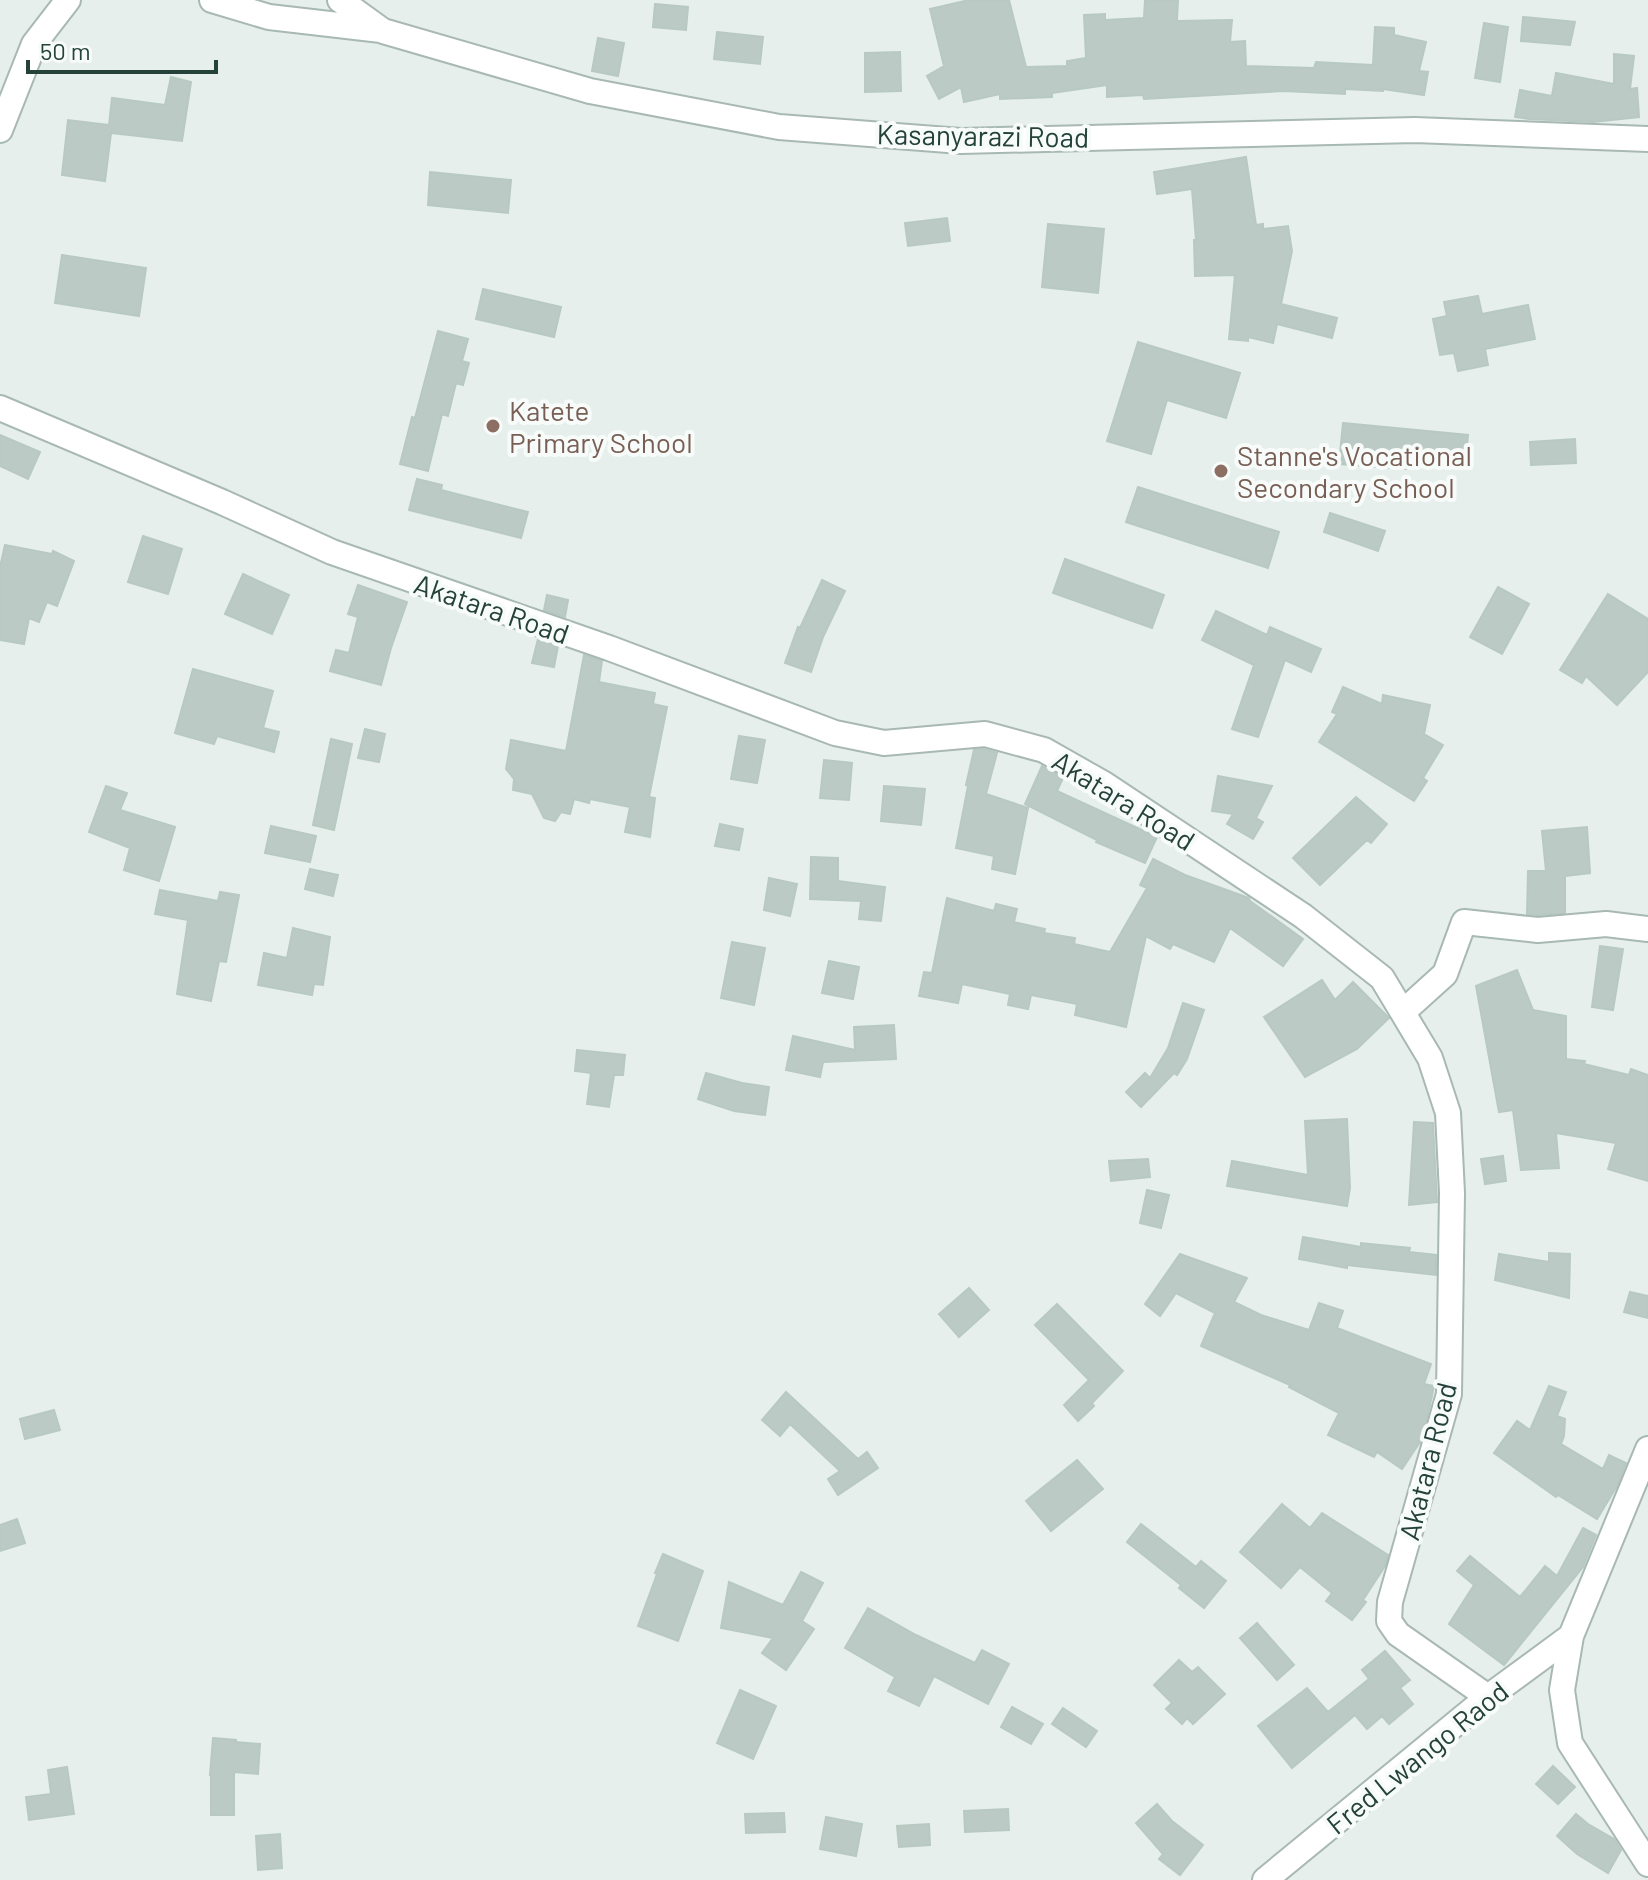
<svg xmlns="http://www.w3.org/2000/svg" width="1648" height="1880" font-family="Barlow,sans-serif">
  <style>
    .building { fill: #bbcac4; stroke: #b8c9c2; stroke-width: 2 }
    .lines { fill: none; stroke-linecap: round; stroke-linejoin: round }
    .minor-casing { stroke: #a8b8b2; stroke-width: 28 }
    .minor { stroke: #fff; stroke-width: 24 }
    .education-dot { fill: #8d6e63; stroke: #f7fbf9; stroke-width: 3 }
    .labels { text-anchor: middle; dominant-baseline: central; stroke-width: 8; stroke-linejoin: round; paint-order: stroke }
    .street-label { font-size: 28px; fill: #24423a; stroke: #f7fbf9 }
    .education-label { font-size: 28px; fill: #785e54; stroke: #f7fbf9; text-anchor: start }
  </style>
  <rect width="100%" height="100%" fill="#e6efeb"/>
  <path class="building" d="M 969,0 L 1009,0 L 1026,67 L 1067,66 L 1067,61 L 1086,58 L 1084,15 L 1105,14 L 1105,20 L 1144,18 L 1145,0 L 1178,0 L 1177,21 L 1232,20 L 1230,42 L 1245,41 L 1246,66 L 1314,68 L 1316,62 L 1373,65 L 1375,27 L 1394,28 L 1394,35 L 1426,42 L 1419,71 L 1428,72 L 1424,95 L 1383,89 L 1383,91 L 1345,89 L 1345,94 L 1284,91 L 1144,99 L 1143,95 L 1107,97 L 1107,85 L 1052,93 L 1052,97 L 1000,99 L 1000,94 L 964,102 L 961,87 L 939,99 L 927,76 L 944,66 L 930,9 Z
    M 655,4 L 688,7 L 686,30 L 653,27 Z
    M 1523,17 L 1575,22 L 1570,45 L 1521,41 Z
    M 1484,23 L 1508,27 L 1500,82 L 1475,78 Z
    M 717,32 L 763,37 L 760,64 L 714,59 Z
    M 598,38 L 624,43 L 618,76 L 592,71 Z
    M 900,52 L 901,91 L 865,92 L 865,53 Z
    M 1614,54 L 1634,56 L 1630,89 L 1637,88 L 1639,117 L 1593,122 L 1529,119 L 1515,117 L 1520,90 L 1552,96 L 1556,73 L 1614,84 Z
    M 171,77 L 191,82 L 182,141 L 111,133 L 105,181 L 62,175 L 68,120 L 109,125 L 112,98 L 165,105 Z
    M 1246,157 L 1256,225 L 1263,224 L 1263,229 L 1288,226 L 1292,251 L 1281,304 L 1337,318 L 1332,338 L 1277,324 L 1273,343 L 1248,337 L 1248,341 L 1229,339 L 1235,275 L 1195,276 L 1194,240 L 1196,240 L 1192,189 L 1157,194 L 1154,172 Z
    M 430,172 L 511,180 L 508,213 L 428,205 Z
    M 947,218 L 950,241 L 908,246 L 905,223 Z
    M 1048,224 L 1104,229 L 1098,293 L 1042,287 Z
    M 62,255 L 146,268 L 139,316 L 55,303 Z
    M 483,289 L 561,307 L 554,337 L 476,319 Z
    M 1478,296 L 1482,314 L 1528,305 L 1535,339 L 1485,349 L 1488,365 L 1458,371 L 1454,353 L 1440,355 L 1433,319 L 1447,316 L 1444,302 Z
    M 438,331 L 468,339 L 462,361 L 469,363 L 463,385 L 456,383 L 448,416 L 442,414 L 428,471 L 400,464 L 412,417 L 415,418 Z
    M 1138,342 L 1240,373 L 1226,418 L 1167,400 L 1151,454 L 1107,441 Z
    M 1343,423 L 1468,435 L 1465,466 L 1408,461 L 1407,469 L 1339,464 Z
    M 0,435 L 40,452 L 28,479 L 0,466 Z
    M 1575,439 L 1576,463 L 1531,465 L 1530,442 Z
    M 417,479 L 442,485 L 441,490 L 528,512 L 521,538 L 409,510 Z
    M 1138,487 L 1279,532 L 1268,568 L 1126,522 Z
    M 1330,513 L 1385,531 L 1378,551 L 1324,532 Z
    M 143,536 L 182,549 L 168,594 L 128,582 Z
    M 5,545 L 52,554 L 53,551 L 74,561 L 57,606 L 47,602 L 39,622 L 29,618 L 24,644 L 0,640 L 0,567 Z
    M 1065,559 L 1164,595 L 1152,628 L 1053,593 Z
    M 243,574 L 289,595 L 272,634 L 225,614 Z
    M 822,580 L 845,591 L 823,637 L 811,672 L 785,663 L 798,627 L 800,628 Z
    M 358,585 L 407,602 L 391,648 L 381,685 L 330,671 L 336,650 L 349,653 L 358,617 L 348,614 Z
    M 1498,587 L 1529,604 L 1502,654 L 1470,637 Z
    M 1608,594 L 1648,619 L 1648,672 L 1617,705 L 1586,676 L 1582,683 L 1560,670 Z
    M 547,595 L 568,600 L 565,617 L 544,610 Z
    M 1216,611 L 1267,635 L 1270,627 L 1321,649 L 1311,672 L 1285,660 L 1258,737 L 1232,729 L 1254,665 L 1202,640 Z
    M 538,639 L 558,646 L 554,667 L 532,663 Z
    M 584,655 L 602,661 L 599,682 L 655,693 L 653,704 L 667,707 L 649,797 L 655,798 L 650,837 L 625,832 L 630,807 L 590,799 L 589,803 L 574,799 L 570,814 L 561,812 L 555,821 L 544,818 L 532,794 L 513,790 L 514,779 L 506,769 L 511,740 L 566,751 Z
    M 193,669 L 273,691 L 263,728 L 279,732 L 274,752 L 217,736 L 214,744 L 175,733 Z
    M 1343,687 L 1382,704 L 1383,695 L 1430,705 L 1424,734 L 1443,745 L 1423,778 L 1427,781 L 1414,801 L 1319,742 L 1337,714 L 1332,712 Z
    M 365,729 L 385,734 L 379,762 L 358,758 Z
    M 739,736 L 765,740 L 757,783 L 731,779 Z
    M 331,739 L 352,744 L 334,830 L 313,825 Z
    M 983,749 L 997,753 L 986,794 L 1028,808 L 1015,874 L 992,869 L 994,856 L 956,848 L 968,786 L 966,785 L 974,750 Z
    M 824,760 L 852,763 L 849,800 L 820,798 Z
    M 1042,766 L 1063,778 L 1057,791 L 1157,837 L 1145,863 L 1096,842 L 1097,840 L 1025,804 Z
    M 1218,776 L 1272,786 L 1256,818 L 1263,822 L 1253,839 L 1227,824 L 1233,814 L 1212,811 Z
    M 106,786 L 127,793 L 120,810 L 175,827 L 159,881 L 124,870 L 130,848 L 89,832 Z
    M 884,786 L 925,789 L 921,825 L 881,821 Z
    M 1356,797 L 1387,824 L 1371,843 L 1367,840 L 1320,885 L 1293,858 Z
    M 720,824 L 743,829 L 739,850 L 715,846 Z
    M 271,826 L 316,836 L 310,862 L 265,853 Z
    M 1587,827 L 1590,873 L 1565,876 L 1565,913 L 1538,915 L 1527,914 L 1528,871 L 1546,871 L 1542,831 Z
    M 811,857 L 838,858 L 838,881 L 885,887 L 881,921 L 859,919 L 861,901 L 810,899 Z
    M 1153,859 L 1185,875 L 1249,898 L 1250,901 L 1303,939 L 1283,966 L 1230,928 L 1214,962 L 1173,944 L 1170,949 L 1146,936 L 1126,1027 L 1075,1015 L 1077,1004 L 1031,995 L 1028,1009 L 1008,1005 L 1010,994 L 962,984 L 958,1003 L 919,996 L 924,972 L 932,973 L 947,898 L 994,911 L 996,904 L 1017,909 L 1014,922 L 1045,929 L 1044,933 L 1075,938 L 1074,944 L 1110,952 L 1147,888 L 1140,885 Z
    M 310,869 L 338,875 L 333,896 L 305,889 Z
    M 769,878 L 797,884 L 790,916 L 764,910 Z
    M 160,890 L 218,901 L 220,892 L 239,895 L 226,962 L 219,961 L 211,1001 L 177,994 L 188,920 L 155,914 Z
    M 293,928 L 330,937 L 323,985 L 314,984 L 312,995 L 258,985 L 264,953 L 287,958 Z
    M 732,942 L 765,948 L 754,1005 L 721,998 Z
    M 1600,946 L 1623,949 L 1613,1010 L 1592,1007 Z
    M 829,961 L 859,967 L 853,999 L 822,993 Z
    M 1517,970 L 1533,1010 L 1566,1016 L 1566,1059 L 1585,1061 L 1584,1064 L 1629,1075 L 1631,1069 L 1648,1075 L 1648,1181 L 1608,1169 L 1616,1143 L 1556,1133 L 1559,1168 L 1521,1170 L 1513,1110 L 1499,1112 L 1476,986 Z
    M 1322,980 L 1335,1000 L 1353,982 L 1389,1018 L 1357,1049 L 1305,1077 L 1264,1017 Z
    M 1183,1003 L 1204,1010 L 1187,1059 L 1177,1075 L 1174,1073 L 1141,1107 L 1126,1092 L 1145,1073 L 1150,1078 L 1168,1048 Z
    M 894,1025 L 896,1059 L 823,1062 L 820,1077 L 786,1070 L 793,1036 L 855,1050 L 854,1027 Z
    M 577,1050 L 625,1055 L 623,1075 L 614,1075 L 609,1107 L 587,1104 L 591,1073 L 575,1071 Z
    M 706,1073 L 742,1083 L 769,1087 L 765,1115 L 734,1111 L 698,1099 Z
    M 1347,1119 L 1350,1188 L 1347,1206 L 1227,1186 L 1232,1161 L 1308,1175 L 1305,1121 Z
    M 1414,1122 L 1433,1123 L 1437,1202 L 1409,1205 Z
    M 1503,1156 L 1506,1181 L 1485,1184 L 1481,1159 Z
    M 1148,1159 L 1150,1177 L 1111,1181 L 1109,1161 Z
    M 1147,1190 L 1169,1195 L 1161,1228 L 1140,1223 Z
    M 1303,1237 L 1361,1247 L 1361,1243 L 1410,1248 L 1409,1252 L 1436,1255 L 1436,1275 L 1347,1265 L 1347,1268 L 1299,1259 Z
    M 1549,1253 L 1570,1254 L 1569,1298 L 1495,1280 L 1499,1254 L 1549,1262 Z
    M 1180,1254 L 1247,1278 L 1234,1302 L 1261,1315 L 1309,1330 L 1319,1303 L 1343,1311 L 1337,1328 L 1431,1364 L 1424,1384 L 1434,1386 L 1429,1410 L 1420,1442 L 1402,1469 L 1377,1452 L 1374,1457 L 1328,1435 L 1339,1413 L 1289,1387 L 1290,1385 L 1201,1346 L 1215,1313 L 1176,1293 L 1160,1316 L 1145,1304 Z
    M 969,1288 L 989,1310 L 959,1337 L 939,1314 Z
    M 1630,1292 L 1648,1296 L 1648,1318 L 1624,1312 Z
    M 1057,1304 L 1123,1371 L 1092,1403 L 1094,1406 L 1078,1421 L 1064,1405 L 1089,1380 L 1035,1325 Z
    M 1549,1386 L 1566,1392 L 1557,1416 L 1565,1419 L 1564,1436 L 1561,1444 L 1603,1469 L 1609,1455 L 1626,1463 L 1617,1486 L 1597,1519 L 1558,1495 L 1556,1497 L 1494,1453 L 1517,1421 L 1530,1430 Z
    M 786,1392 L 858,1459 L 867,1452 L 878,1468 L 838,1495 L 828,1479 L 840,1471 L 790,1424 L 780,1436 L 762,1420 Z
    M 54,1410 L 60,1430 L 25,1439 L 20,1419 Z
    M 1077,1460 L 1103,1489 L 1051,1531 L 1026,1501 Z
    M 1282,1504 L 1310,1528 L 1322,1513 L 1388,1555 L 1385,1566 L 1363,1600 L 1366,1602 L 1352,1620 L 1326,1601 L 1332,1593 L 1300,1567 L 1281,1588 L 1240,1552 Z
    M 17,1519 L 25,1543 L 0,1551 L 0,1525 Z
    M 1141,1524 L 1196,1567 L 1201,1561 L 1226,1581 L 1204,1608 L 1179,1588 L 1181,1585 L 1127,1542 Z
    M 1583,1528 L 1596,1535 L 1583,1567 L 1504,1665 L 1449,1624 L 1474,1585 L 1457,1571 L 1470,1556 L 1520,1597 L 1545,1566 L 1557,1576 Z
    M 663,1554 L 703,1571 L 678,1641 L 638,1626 L 657,1574 L 655,1573 Z
    M 801,1572 L 823,1583 L 802,1621 L 814,1629 L 786,1670 L 762,1653 L 773,1638 L 721,1628 L 729,1582 L 783,1605 Z
    M 868,1608 L 916,1635 L 975,1663 L 982,1650 L 1009,1664 L 988,1704 L 934,1676 L 919,1706 L 888,1691 L 895,1677 L 845,1648 Z
    M 1257,1623 L 1294,1665 L 1277,1680 L 1240,1638 Z
    M 1385,1651 L 1410,1680 L 1400,1688 L 1413,1704 L 1389,1724 L 1382,1716 L 1367,1729 L 1355,1715 L 1292,1768 L 1258,1726 L 1307,1688 L 1328,1712 L 1369,1679 L 1362,1670 Z
    M 1179,1660 L 1192,1672 L 1198,1667 L 1225,1694 L 1193,1724 L 1187,1718 L 1182,1724 L 1166,1709 L 1172,1703 L 1154,1685 Z
    M 740,1690 L 776,1706 L 753,1759 L 717,1743 Z
    M 1012,1707 L 1043,1724 L 1031,1744 L 1001,1727 Z
    M 1063,1708 L 1097,1731 L 1086,1747 L 1052,1724 Z
    M 213,1738 L 236,1740 L 236,1742 L 260,1744 L 258,1774 L 234,1772 L 234,1815 L 211,1815 L 211,1775 L 210,1775 Z
    M 1553,1766 L 1575,1787 L 1558,1804 L 1536,1784 Z
    M 67,1767 L 74,1814 L 29,1820 L 26,1797 L 51,1794 L 48,1770 Z
    M 1157,1804 L 1172,1821 L 1203,1845 L 1180,1875 L 1159,1859 L 1163,1854 L 1136,1823 Z
    M 1008,1809 L 1009,1830 L 965,1832 L 964,1811 Z
    M 784,1813 L 785,1832 L 746,1833 L 745,1814 Z
    M 1576,1814 L 1588,1824 L 1614,1839 L 1621,1850 L 1608,1873 L 1577,1854 L 1557,1836 Z
    M 826,1817 L 862,1824 L 856,1856 L 820,1849 Z
    M 929,1824 L 930,1845 L 899,1847 L 897,1826 Z
    M 280,1834 L 282,1868 L 258,1870 L 256,1836 Z"/>
  <g class="lines">
    <g class="minor-casing">
      <path id="minor" d="M 212,0 L 269,17 L 381,30
        M 340,0 L 383,31 L 590,91 L 779,127 L 961,141 L 1415,130 L 1648,139
        M 0,130 L 34,44 L 68,0
        M 0,408 L 222,502 L 332,552 L 609,648 L 835,733 L 884,743 L 985,734 L 1044,750 L 1104,784 L 1303,916 L 1382,978 L 1430,1058 L 1448,1113 L 1452,1193 L 1449,1394 L 1390,1602 L 1389,1621 L 1398,1634 L 1488,1697
        M 1403,1012 L 1445,974 L 1464,922 L 1538,930 L 1606,924 L 1648,929
        M 1648,1449 L 1571,1636 L 1562,1690 L 1570,1743 L 1648,1864
        M 1265,1880 L 1488,1697 L 1571,1636"/>
    </g>
    <use href="#minor" class="minor"/>
  </g>
  <g class="education-dot">
    <circle cx="493" cy="426" r="8"/>
    <circle cx="1221" cy="471" r="8"/>
  </g>
  <g class="labels">
    <g class="street-label">
      <text transform="translate(983 135) rotate(1)">Kasanyarazi Road</text>
      <text transform="translate(492 608) rotate(19)">Akatara Road</text>
      <text transform="translate(1124 800) rotate(32)">Akatara Road</text>
      <text transform="translate(1427 1461) rotate(-76)">Akatara Road</text>
      <text transform="translate(1417 1757) rotate(-39)">Fred Lwango Raod</text>
    </g>
    <g class="education-label">
      <text x="509" y="410">Katete<tspan x="509" dy="32">Primary School</tspan></text>
      <text x="1237" y="455">Stanne's Vocational<tspan x="1237" dy="32">Secondary School</tspan></text>
    </g>
  </g>
  <path d="M28 60v12h188v-12" fill="none" stroke="#24423a" stroke-width="4"/>
  <text x="40" y="60" font-size="24" fill="#24423a" stroke="#f7fbf9" stroke-width="6" paint-order="stroke">50 m</text>
</svg>
